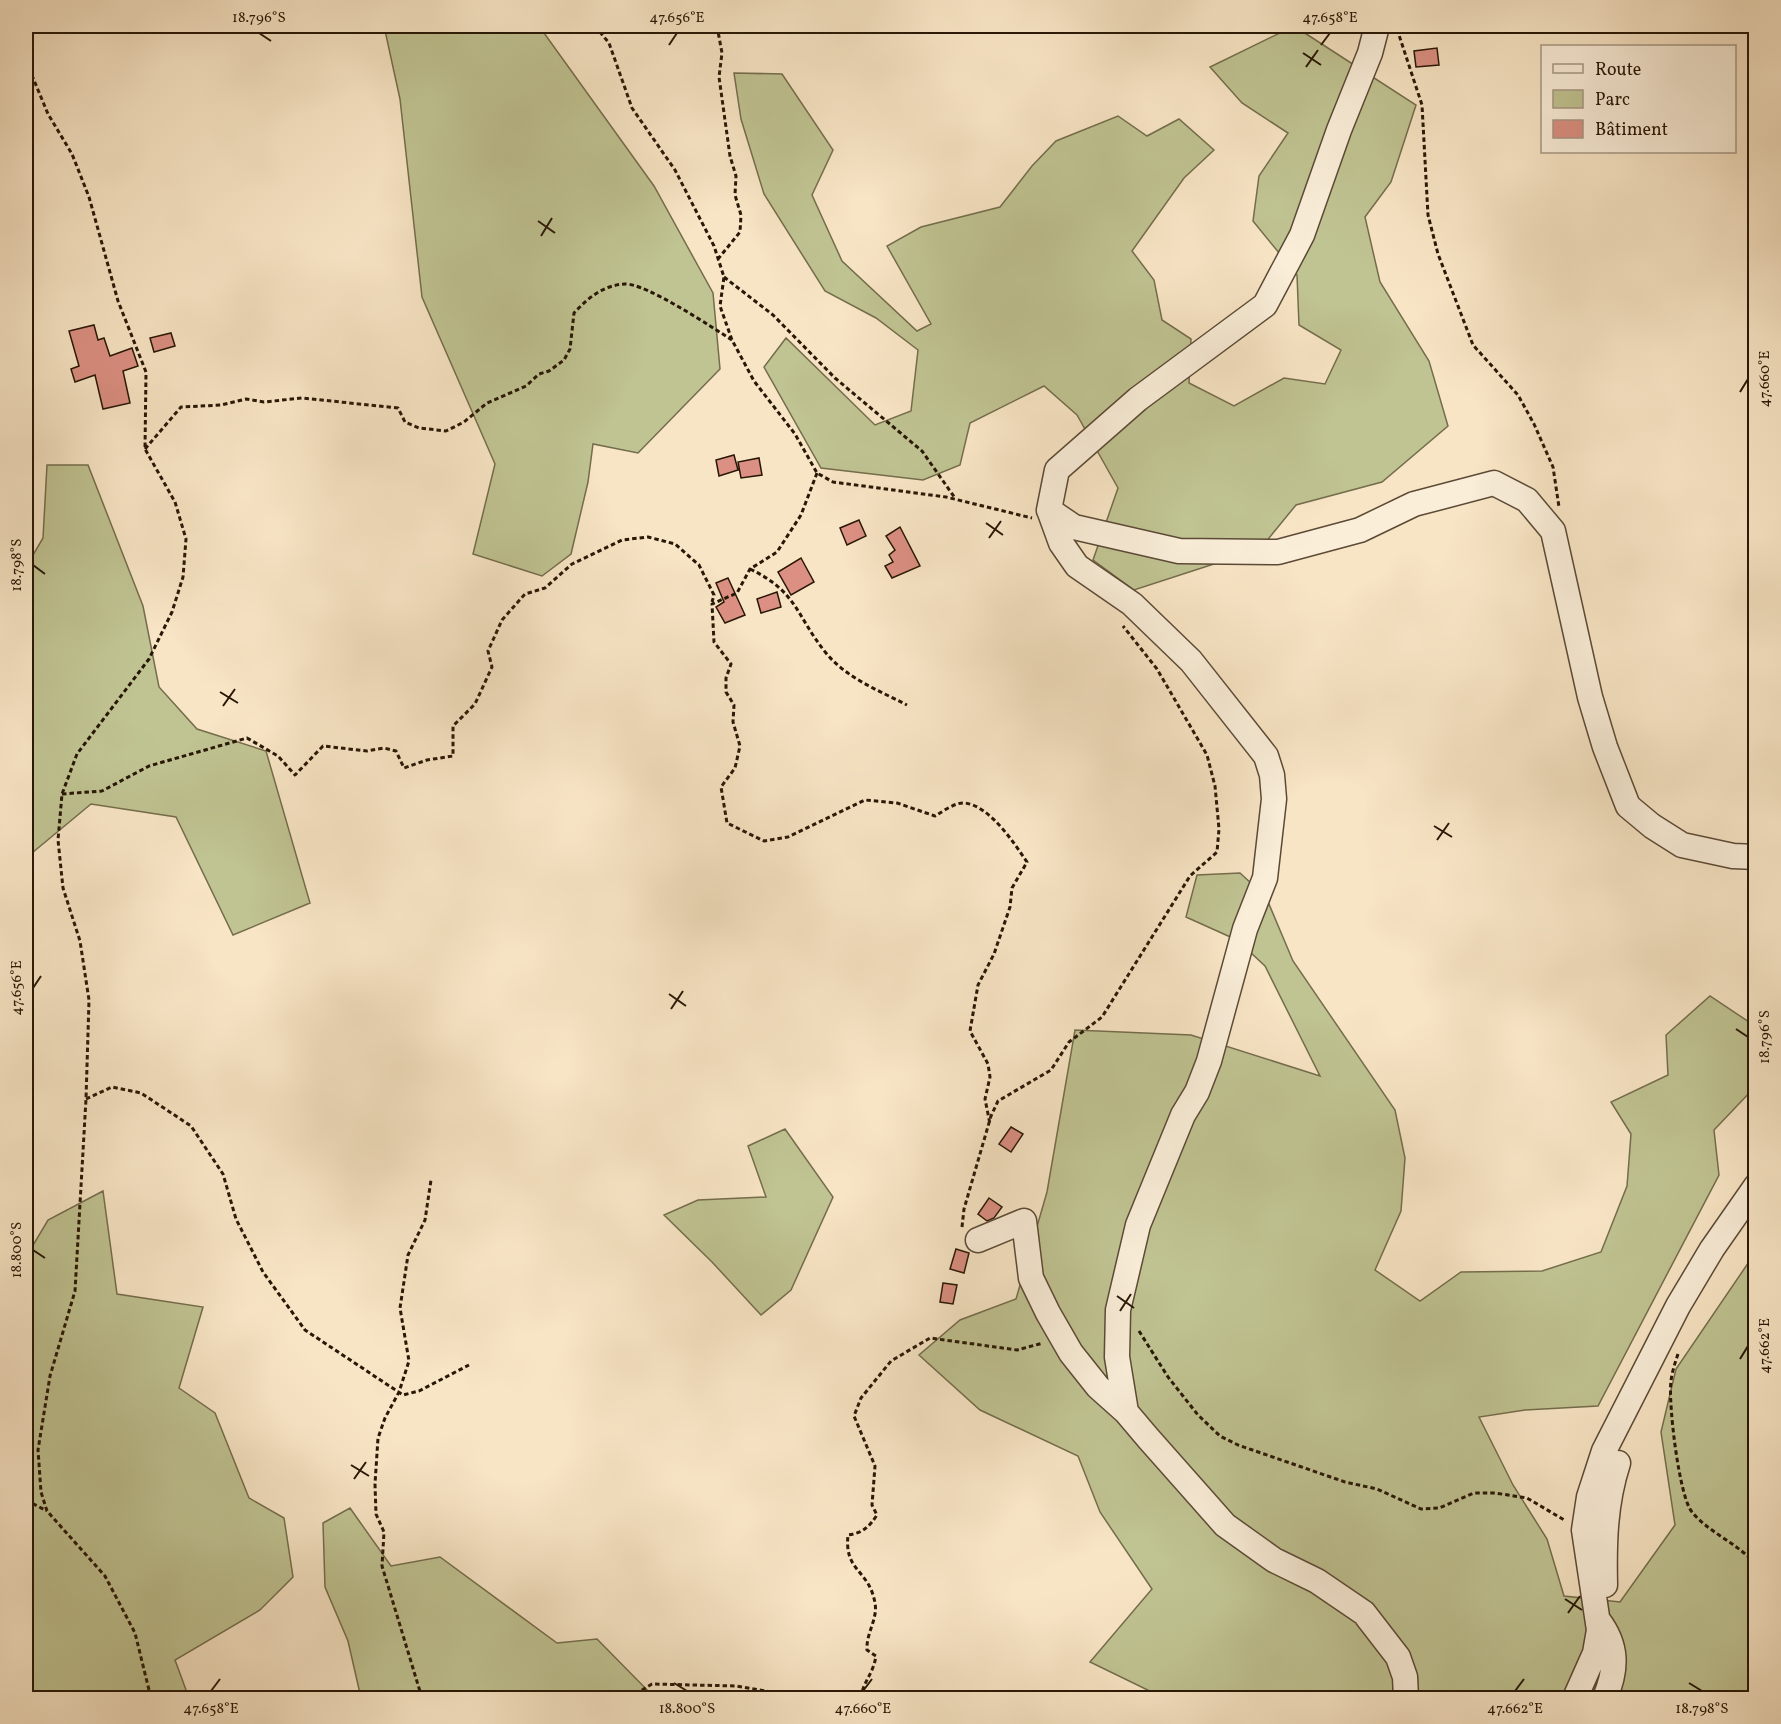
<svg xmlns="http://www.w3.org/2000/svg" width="1781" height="1724" font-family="Vollkorn,serif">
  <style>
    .green { fill: #c0c392; stroke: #746d4c; stroke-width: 1.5 }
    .building { fill: #dc9083; stroke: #281706; stroke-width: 1.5 }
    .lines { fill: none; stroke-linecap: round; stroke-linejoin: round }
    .minor-casing { stroke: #5c4a36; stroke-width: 27 }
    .path { stroke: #281706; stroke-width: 3; stroke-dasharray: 4.5 3; stroke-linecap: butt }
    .minor { stroke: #faeed9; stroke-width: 24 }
    .ticks { fill: none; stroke: #281706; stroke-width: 2 }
    .neatline { fill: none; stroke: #281706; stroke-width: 2 }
    .ticks-label { font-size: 15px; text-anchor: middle; fill: #281706 }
  </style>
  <rect width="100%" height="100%" fill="#f8e5c5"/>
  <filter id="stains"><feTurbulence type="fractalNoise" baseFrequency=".00333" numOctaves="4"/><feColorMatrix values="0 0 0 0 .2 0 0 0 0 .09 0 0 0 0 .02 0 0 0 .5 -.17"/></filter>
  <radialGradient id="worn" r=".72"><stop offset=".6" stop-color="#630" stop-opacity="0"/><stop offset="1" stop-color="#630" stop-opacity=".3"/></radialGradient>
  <path class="green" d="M 384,26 L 539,26 L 654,186 L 713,293 L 720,369 L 638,453 L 593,444 L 588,482 L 571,554 L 542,576 L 473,554 L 495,464 L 422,297 L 400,99 Z
    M 1294,26 L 1416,105 L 1391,182 L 1365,217 L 1380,282 L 1429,361 L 1448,426 L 1382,482 L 1296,505 L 1260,549 L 1134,590 L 1093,560 L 1118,488 L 1077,415 L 1044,386 L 970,423 L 960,465 L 923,480 L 821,468 L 764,367 L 786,338 L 875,425 L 911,411 L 918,350 L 876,318 L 825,291 L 764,194 L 741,119 L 734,73 L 782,74 L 833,150 L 812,195 L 842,261 L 917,331 L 931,324 L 887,246 L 921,227 L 1000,207 L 1032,166 L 1056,141 L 1118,116 L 1147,136 L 1179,119 L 1214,150 L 1184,178 L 1132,251 L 1154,280 L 1162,320 L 1191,339 L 1189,383 L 1234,406 L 1284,378 L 1325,384 L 1341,350 L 1299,325 L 1297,275 L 1253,221 L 1259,176 L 1288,133 L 1242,103 L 1210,67 Z
    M 47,465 L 88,465 L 143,606 L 159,687 L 197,729 L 266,751 L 310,903 L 233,935 L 176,817 L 91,804 L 26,858 L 26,567 L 43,538 Z
    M 1240,873 L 1266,897 L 1293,961 L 1395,1110 L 1405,1158 L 1401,1211 L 1375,1270 L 1420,1301 L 1461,1272 L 1542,1271 L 1601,1252 L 1627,1186 L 1631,1134 L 1611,1102 L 1668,1075 L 1666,1035 L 1710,996 L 1755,1026 L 1755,1087 L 1714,1130 L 1719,1175 L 1598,1406 L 1525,1410 L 1479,1417 L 1513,1485 L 1547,1539 L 1564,1596 L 1620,1602 L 1675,1525 L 1661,1432 L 1676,1369 L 1755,1253 L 1755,1698 L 1164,1698 L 1090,1662 L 1152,1589 L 1100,1512 L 1078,1456 L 980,1410 L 919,1355 L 960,1320 L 1016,1299 L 1047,1192 L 1075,1030 L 1191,1035 L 1320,1076 L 1265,966 L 1237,940 L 1186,917 L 1197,875 Z
    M 785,1129 L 833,1197 L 791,1290 L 761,1315 L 712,1262 L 664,1215 L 698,1200 L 766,1197 L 748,1146 Z
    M 103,1191 L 117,1294 L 203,1307 L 179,1388 L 215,1413 L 249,1498 L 284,1518 L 293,1577 L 260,1610 L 175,1660 L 189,1698 L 26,1698 L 26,1257 L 48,1220 Z
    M 350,1508 L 391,1566 L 440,1557 L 557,1643 L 597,1639 L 655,1698 L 361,1698 L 348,1641 L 325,1587 L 323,1523 Z"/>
  <path class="building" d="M 1437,48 L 1439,65 L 1416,67 L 1414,51 Z
    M 94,325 L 98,340 L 104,338 L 110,356 L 132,348 L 138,366 L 123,371 L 130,403 L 103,409 L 95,375 L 75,382 L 71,369 L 79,366 L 69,331 Z
    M 171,333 L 175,346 L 154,352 L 150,338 Z
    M 734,455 L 738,470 L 719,476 L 716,460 Z
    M 759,458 L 762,475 L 741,478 L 738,462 Z
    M 859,520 L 866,536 L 847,545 L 840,528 Z
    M 900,527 L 920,566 L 892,578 L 885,566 L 893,562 L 889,555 L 895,550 L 886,536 Z
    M 801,558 L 814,582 L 791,595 L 778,572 Z
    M 728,578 L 745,615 L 725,623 L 716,607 L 724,602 L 716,583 Z
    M 777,592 L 781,607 L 761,613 L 757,599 Z
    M 1011,1127 L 1023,1134 L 1011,1152 L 999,1144 Z
    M 989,1198 L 1002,1207 L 994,1218 L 987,1221 L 978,1214 Z
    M 956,1249 L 969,1253 L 964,1273 L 950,1269 Z
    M 943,1283 L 957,1285 L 953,1304 L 940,1302 Z"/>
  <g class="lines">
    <g class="minor-casing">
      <path id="minor" d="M 1377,26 L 1370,53 L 1339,130 L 1302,235 L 1265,305 L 1138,399 L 1057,470 L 1049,510 L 1074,527 L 1179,551 L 1278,552 L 1360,530 L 1414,504 L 1494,483 L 1527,500 L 1553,531 L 1590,697 L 1605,747 L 1628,806 L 1652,826 L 1682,845 L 1733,856 L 1756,857
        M 1049,510 L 1061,543 L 1077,566 L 1132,604 L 1191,661 L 1266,756 L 1272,775 L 1274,799 L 1265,878 L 1245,929 L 1209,1061 L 1197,1092 L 1183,1115 L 1138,1225 L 1118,1310 L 1117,1357 L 1126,1412 L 1148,1438 L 1225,1525 L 1274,1560 L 1317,1581 L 1364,1613 L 1398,1657 L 1405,1677 L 1406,1698
        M 978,1240 L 1024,1221 L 1031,1278 L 1048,1313 L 1071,1353 L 1098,1387 L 1126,1412
        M 1605,1585 C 1604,1543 1605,1503 1618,1463
        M 1598,1620 C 1618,1646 1617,1669 1605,1698
        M 1575,1698 L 1595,1653 L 1599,1630 L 1584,1530 L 1589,1497 L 1604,1451 L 1678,1306 L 1712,1249 L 1756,1186"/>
    </g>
    <path class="path" d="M 595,26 L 609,43 L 632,108 L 675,170 L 714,246 L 724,277 L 720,306 L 732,340 L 754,381 L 795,434 L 817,473 L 833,482 L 946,497 L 1032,518
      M 717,26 L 722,53 L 719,77 L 730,156 L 736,176 L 735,195 L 741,215 L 740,232 L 718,259
      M 1397,29 L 1422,105 L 1428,215 L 1438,254 L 1473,345 L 1518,395 L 1534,424 L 1553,467 L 1559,507
      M 26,61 L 48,114 L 72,154 L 89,197 L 118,301 L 146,372 L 145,449 L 175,502 L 186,539 L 183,577 L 172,612 L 149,659 L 77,754 L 62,794 L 58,840 L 63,888 L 80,941 L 89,1000 L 86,1099 L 75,1291 L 50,1376 L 38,1450 L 41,1492 L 47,1511 L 105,1576 L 135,1633 L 151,1698
      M 724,277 L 773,315 L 835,378 L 922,451 L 955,498
      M 145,449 L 181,407 L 221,405 L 246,399 L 264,402 L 302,398 L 398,408 L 405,422 L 419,428 L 446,431 L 464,422 L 487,403 L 526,386 L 539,374 L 549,371 L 564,360 L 570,349 L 574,313 C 588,298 603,285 625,284 C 646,283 713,328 732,340
      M 817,473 L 801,515 L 777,552 L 750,569 L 737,593 L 712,604 L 714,642 L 731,664 L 726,678 L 726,692 L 734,705 L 733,722 L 740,746 L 735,768 L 721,787 L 727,823 L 764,841 L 788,837 L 865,800 L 897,803 L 935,816 C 944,811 955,802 965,803 C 990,806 1014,843 1027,862 L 1012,888 L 1010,907 L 994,954 L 978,985 L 970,1031 L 988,1064 L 990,1077 L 985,1099 L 990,1124
      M 750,569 C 798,592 796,616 826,653 C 846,678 880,691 907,705
      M 62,794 L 102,791 L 149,766 L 247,738 L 278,756 L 295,775 L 323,746 L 367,751 L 384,748 L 396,751 L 404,768 L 427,760 L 453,756 L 453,726 L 475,704 L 492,667 L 488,651 L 502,620 L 525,594 L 545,588 L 572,564 L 622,540 L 648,537 L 675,544 L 699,565 L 714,595 L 712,602
      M 86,1099 L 112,1087 L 141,1093 L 191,1126 L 223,1174 L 236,1219 L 263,1272 L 305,1330 L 403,1395 L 419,1391 L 469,1365
      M 962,1227 L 964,1209 L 991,1116 L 998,1101 L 1051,1070 L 1069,1042 L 1102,1017 L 1190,876 L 1217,852 L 1219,829 L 1215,786 L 1207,755 L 1157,669 L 1123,626
      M 1139,1331 L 1168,1377 L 1198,1415 L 1220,1436 L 1238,1445 L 1345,1482 L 1377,1489 L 1421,1509 L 1439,1508 L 1474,1493 L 1495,1493 L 1527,1498 L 1566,1521
      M 1678,1354 C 1675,1363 1672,1372 1671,1381 C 1668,1402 1679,1497 1692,1512 C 1709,1533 1738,1543 1756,1565
      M 26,1500 L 47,1511
      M 422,1698 L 382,1566 L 384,1532 L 376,1514 L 375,1484 L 378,1438 L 385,1418 L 399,1392 L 409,1361 L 400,1308 L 408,1255 L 425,1220 L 431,1180
      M 629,1698 L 652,1684 L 736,1686 L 778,1693 L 792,1698
      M 861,1698 C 863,1681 873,1675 876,1656 L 867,1650 C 866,1633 878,1619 875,1603 C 869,1569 844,1572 848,1535 C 863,1533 869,1527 877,1515 L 872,1505 L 875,1466 L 854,1416 L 861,1398 L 891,1361 L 930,1338 L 1017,1350 L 1043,1343"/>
    <use href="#minor" class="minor"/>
  </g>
  <path class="ticks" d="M 259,33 L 271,41M 669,45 L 677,33M 1321,45 L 1330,33M 1303,53 L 1321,65M 1306,67 L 1318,50M 538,221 L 555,233M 541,236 L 552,218M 1740,392 L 1748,379M 986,523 L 1003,535M 989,538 L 1001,521M 33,565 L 45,574M 220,692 L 238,703M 223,706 L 235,689M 1434,826 L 1452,837M 1437,840 L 1449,823M 33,988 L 41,976M 669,994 L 686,1006M 671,1009 L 683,991M 1736,1029 L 1748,1037M 33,1250 L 45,1258M 1117,1296 L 1134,1308M 1120,1311 L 1131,1294M 1740,1359 L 1748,1346M 351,1465 L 369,1476M 354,1479 L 366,1462M 1565,1599 L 1582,1610M 1568,1613 L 1580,1596M 674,1683 L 687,1691M 1689,1683 L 1702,1691M 211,1691 L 220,1679M 863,1691 L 872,1679M 1515,1691 L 1524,1679"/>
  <rect width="1781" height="1724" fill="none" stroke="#f8e5c5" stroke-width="66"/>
  <rect x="1541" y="45" width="195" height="108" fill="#faeed9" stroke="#a69885" stroke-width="1.5"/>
  <rect x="1553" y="64" width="30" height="9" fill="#faeed9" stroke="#a69885" stroke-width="1.5"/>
  <text x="1595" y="75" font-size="18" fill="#281706">Route</text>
  <rect x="1553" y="90" width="30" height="18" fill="#c0c392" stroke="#a69885" stroke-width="1.5"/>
  <text x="1595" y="105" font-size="18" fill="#281706">Parc</text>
  <rect x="1553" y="120" width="30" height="18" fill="#dc9083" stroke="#a69885" stroke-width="1.5"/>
  <text x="1595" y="135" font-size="18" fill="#281706">Bâtiment</text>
  <rect x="33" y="33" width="1715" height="1658" class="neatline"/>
  <g class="ticks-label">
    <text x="259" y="22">18.796°S</text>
    <text x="677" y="22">47.656°E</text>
    <text x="1330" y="22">47.658°E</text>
    <text transform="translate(1764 379) rotate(-90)" y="5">47.660°E</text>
    <text transform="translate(16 565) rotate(-90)" y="5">18.798°S</text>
    <text transform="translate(16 988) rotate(-90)" y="5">47.656°E</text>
    <text transform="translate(1764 1037) rotate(-90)" y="5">18.796°S</text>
    <text transform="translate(16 1250) rotate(-90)" y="5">18.800°S</text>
    <text transform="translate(1764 1346) rotate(-90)" y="5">47.662°E</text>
    <text x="211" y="1713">47.658°E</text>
    <text x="687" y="1713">18.800°S</text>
    <text x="863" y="1713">47.660°E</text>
    <text x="1515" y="1713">47.662°E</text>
    <text x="1702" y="1713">18.798°S</text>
  </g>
  <rect width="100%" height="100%" filter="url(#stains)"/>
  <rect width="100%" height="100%" fill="url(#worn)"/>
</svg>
